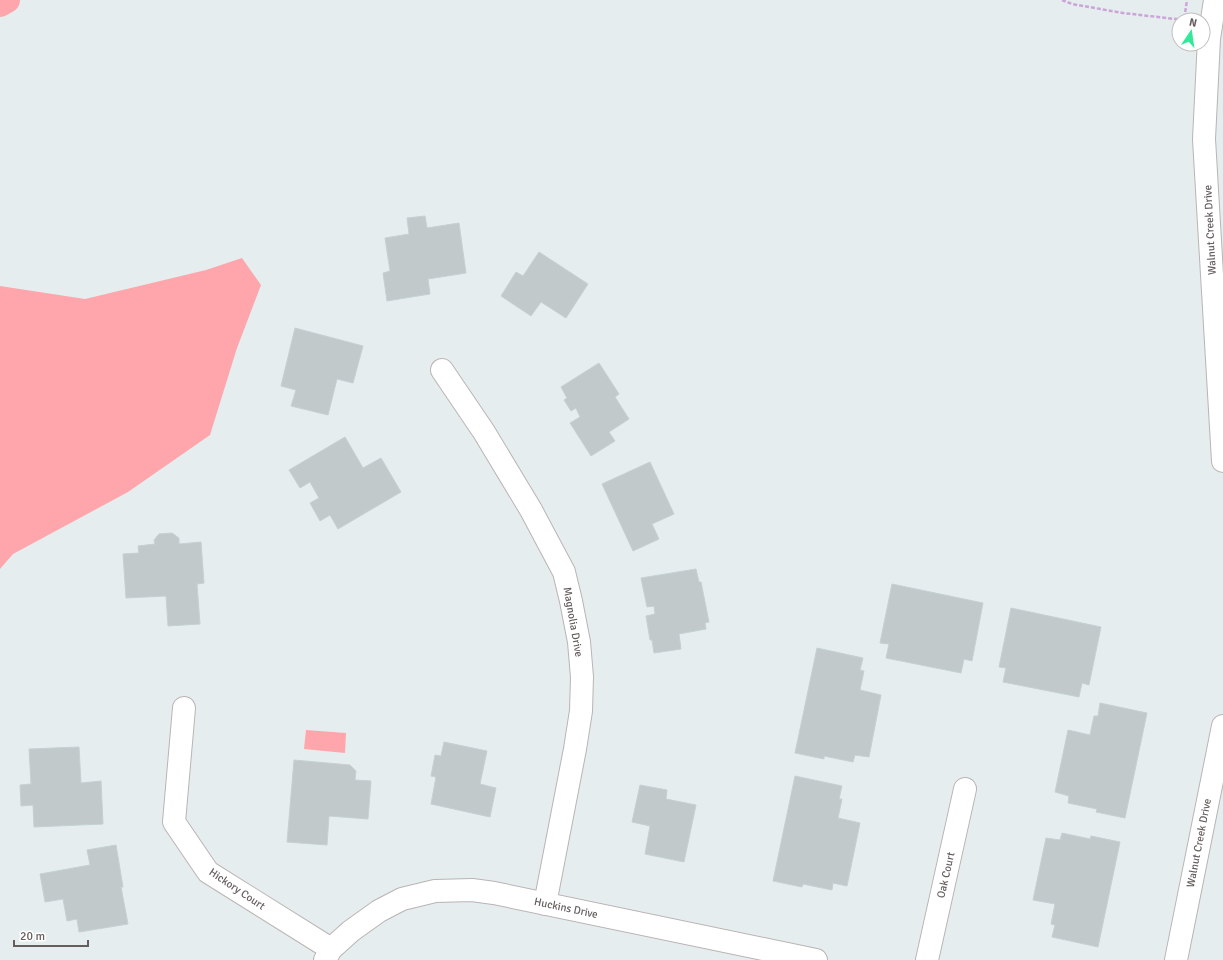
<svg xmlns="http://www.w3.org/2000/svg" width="1223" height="960" font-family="Signika,sans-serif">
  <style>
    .water { fill: #fea6ac }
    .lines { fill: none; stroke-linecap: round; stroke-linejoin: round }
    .canal { stroke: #fea6ac; stroke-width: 26 }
    .building { fill: #c2c9ca; stroke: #c4d1d4 }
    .minor-casing { stroke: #bab4b3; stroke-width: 24 }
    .path { stroke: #cca5d8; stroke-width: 2.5; stroke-dasharray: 4 2; stroke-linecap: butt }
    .minor { stroke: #fff; stroke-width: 22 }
    .labels { text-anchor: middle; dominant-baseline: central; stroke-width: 4; stroke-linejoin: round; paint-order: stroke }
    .street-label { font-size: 11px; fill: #665e5d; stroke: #fff }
  </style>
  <rect width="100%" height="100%" fill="#e6edef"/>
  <path class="water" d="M 242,258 L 261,285 L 237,348 L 210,435 L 128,492 L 13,554 L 0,569 L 0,286 L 85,299 L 206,270 Z
    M 306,730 L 346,733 L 345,753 L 304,749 Z"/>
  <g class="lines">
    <path class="canal" d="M 0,4 L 7,0"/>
  </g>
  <path class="building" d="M 425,216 L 427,228 L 459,223 L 466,273 L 428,279 L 430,294 L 387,301 L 383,273 L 390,271 L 385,238 L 409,234 L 407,218 Z
    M 539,252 L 588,284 L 566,318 L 541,302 L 531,316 L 501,296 L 516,272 L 523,276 Z
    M 295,328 L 363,346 L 353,383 L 337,379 L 328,415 L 291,406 L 296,390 L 281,386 Z
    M 599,363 L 619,394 L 615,397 L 629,419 L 609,432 L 615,441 L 591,456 L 570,423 L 580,417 L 576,408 L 571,411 L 564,400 L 567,398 L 561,387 Z
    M 345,437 L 363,468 L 381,458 L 401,492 L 338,529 L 330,515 L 320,521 L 310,503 L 319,498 L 310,482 L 300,488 L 289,470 Z
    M 650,462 L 674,514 L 652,524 L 659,539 L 633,551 L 602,484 Z
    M 172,533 L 179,538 L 179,544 L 201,542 L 204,583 L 197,584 L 200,624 L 168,626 L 166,596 L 126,598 L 123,554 L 139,553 L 138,546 L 155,544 L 154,540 L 159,534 Z
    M 696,569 L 699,582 L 701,582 L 709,622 L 705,623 L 706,629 L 679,634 L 681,649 L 654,653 L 652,640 L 650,640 L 646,616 L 655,614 L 654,606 L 647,607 L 641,578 Z
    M 892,584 L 983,603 L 972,661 L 964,659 L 961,673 L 886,658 L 889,644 L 880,643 Z
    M 1011,608 L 1101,627 L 1089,685 L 1082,683 L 1079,697 L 1003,682 L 1006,668 L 999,667 Z
    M 817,648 L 863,658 L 860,670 L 864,671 L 860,690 L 881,695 L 869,757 L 855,755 L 853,762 L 824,756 L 824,759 L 795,753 Z
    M 1100,703 L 1147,713 L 1125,818 L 1096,812 L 1097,809 L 1068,803 L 1069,796 L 1055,792 L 1068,730 L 1090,735 L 1094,716 L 1098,716 Z
    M 444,742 L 487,751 L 480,784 L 496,788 L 490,817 L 431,804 L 436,777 L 431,776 L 435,755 L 441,756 Z
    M 79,747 L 81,783 L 101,781 L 103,824 L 34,827 L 33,805 L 21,806 L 20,785 L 31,784 L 29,749 Z
    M 294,760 L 350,765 L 356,771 L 355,780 L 371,781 L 368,819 L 329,816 L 327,845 L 287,842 Z
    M 795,776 L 842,786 L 839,799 L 842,799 L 838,818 L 860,823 L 847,886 L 833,883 L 832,890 L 803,884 L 802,887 L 773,881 Z
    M 640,785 L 667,790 L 666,799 L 696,805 L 684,862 L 645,854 L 650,826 L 632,822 Z
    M 1062,833 L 1090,839 L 1091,836 L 1120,842 L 1098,947 L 1052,937 L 1055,925 L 1051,924 L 1055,904 L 1033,900 L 1046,838 L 1060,840 Z
    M 116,845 L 123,887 L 121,887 L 128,924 L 79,932 L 77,919 L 67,921 L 63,899 L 45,902 L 40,874 L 90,865 L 87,850 Z"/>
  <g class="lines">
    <g class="minor-casing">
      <path id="minor" d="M 1215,0 L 1209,39 L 1204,139 L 1223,461
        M 442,370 L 484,432 L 531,510 L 564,572 L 571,601 L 579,642 L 582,677 L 581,711 L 575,749 L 545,904
        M 184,708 L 174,822 L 208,872 L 331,949
        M 325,960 L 331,949 L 351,931 L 379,911 L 402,899 L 435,891 L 472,890 L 494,893 L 816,960
        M 927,960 L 965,789
        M 1176,960 L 1223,726"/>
    </g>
    <path class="path" d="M 1062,0 L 1072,4 L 1123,13 L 1184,20 L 1187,0"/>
    <use href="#minor" class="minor"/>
  </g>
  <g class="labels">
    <g class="street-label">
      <text transform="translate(1210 230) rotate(-93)">Walnut Creek Drive</text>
      <text transform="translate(573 622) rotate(80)">Magnolia Drive</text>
      <text transform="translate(1199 843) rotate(-79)">Walnut Creek Drive</text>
      <text transform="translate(946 875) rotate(-77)">Oak Court</text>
      <text transform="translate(237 889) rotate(34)">Hickory Court</text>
      <text transform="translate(566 908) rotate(12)">Huckins Drive</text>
    </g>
  </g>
  <g transform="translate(1191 32) rotate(13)"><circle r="19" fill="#ffffff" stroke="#c2bfbe"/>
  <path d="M0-3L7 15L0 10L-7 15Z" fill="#32e99b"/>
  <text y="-6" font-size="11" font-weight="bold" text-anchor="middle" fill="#665e5d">N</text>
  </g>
  <path d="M14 940v6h74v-6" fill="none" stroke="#665e5d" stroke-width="2"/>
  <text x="20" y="940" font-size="12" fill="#665e5d" stroke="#ffffff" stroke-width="3" paint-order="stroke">20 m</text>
</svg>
